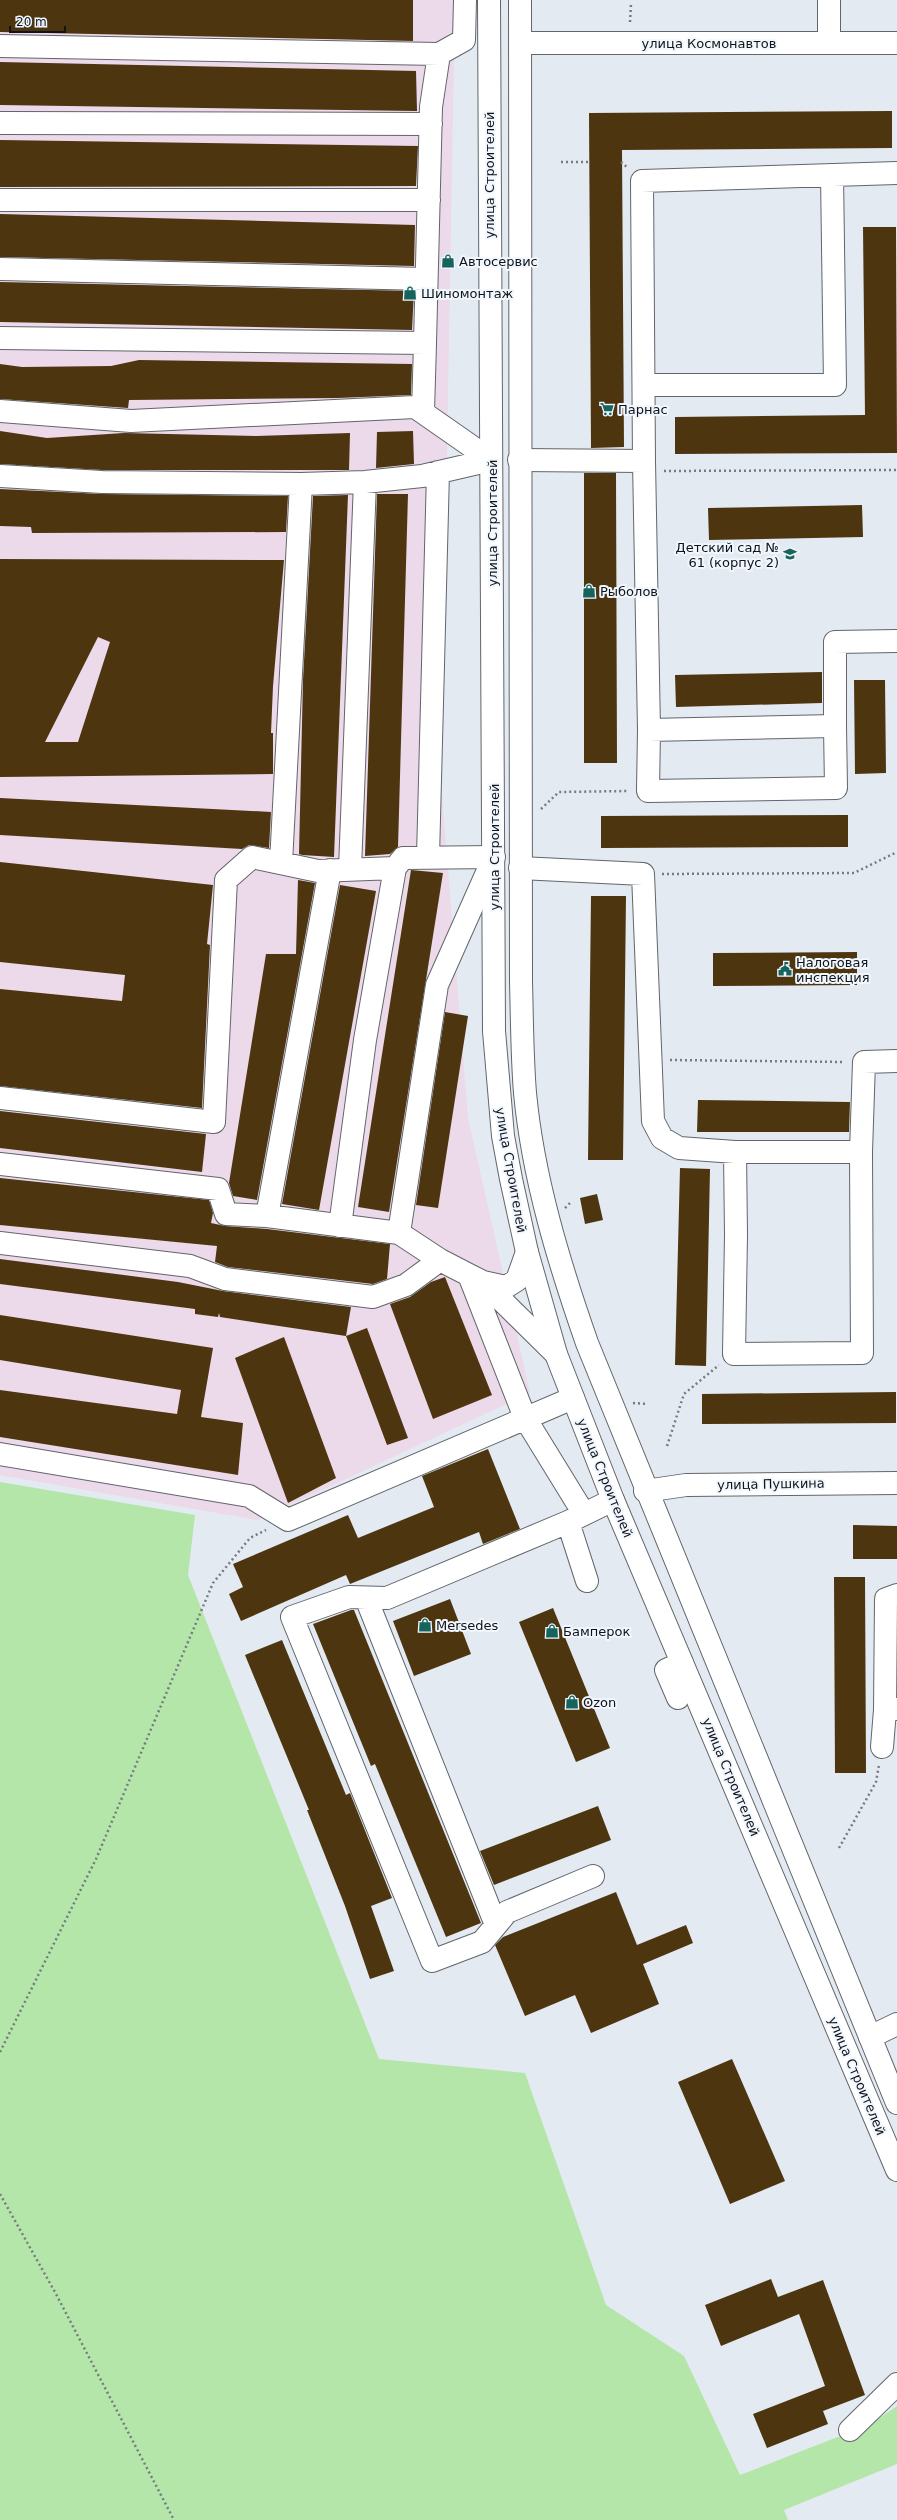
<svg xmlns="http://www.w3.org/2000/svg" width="897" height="2520" font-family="'DejaVu Sans',sans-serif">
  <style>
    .industrial { fill: #ecd9e9 }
    .green { fill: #b3e6a8 }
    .building { fill: #4d3510; fill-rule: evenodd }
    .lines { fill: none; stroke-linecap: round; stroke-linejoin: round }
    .minor-casing { stroke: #61666b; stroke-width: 24 }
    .major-casing { stroke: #61666b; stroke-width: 24 }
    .path { stroke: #777b80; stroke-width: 2.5; stroke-dasharray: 2 3; stroke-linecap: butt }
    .minor { stroke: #fff; stroke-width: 22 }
    .major { stroke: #fff; stroke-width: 22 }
    .labels { text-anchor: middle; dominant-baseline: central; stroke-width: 4; stroke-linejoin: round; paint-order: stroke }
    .street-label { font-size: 13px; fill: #111316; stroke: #f1f7fe }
    .poi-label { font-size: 13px; fill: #111316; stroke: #f1f7fe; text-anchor: start }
  </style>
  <rect width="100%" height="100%" fill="#e4eaf1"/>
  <path class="industrial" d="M 0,0 L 455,0 L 441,783 L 468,1118 L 530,1393 L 258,1520 L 0,1475 Z"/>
  <path class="green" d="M 0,1482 L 195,1515 L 188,1575 L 379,2059 L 525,2073 L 606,2305 L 684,2356 L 740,2475 L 871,2424 L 897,2406 L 897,2464 L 784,2510 L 788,2520 L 0,2520 Z"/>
  <path class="building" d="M 0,0 L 413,0 L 413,41 L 0,32 Z
    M 0,62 L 416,71 L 417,111 L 0,105 Z
    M 892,111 L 892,148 L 622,150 L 624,447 L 591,448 L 589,113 Z
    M 0,140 L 418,146 L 416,186 L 0,187 Z
    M 0,214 L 415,225 L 414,266 L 0,257 Z
    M 863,227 L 896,227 L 897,453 L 675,454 L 675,417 L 865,415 Z
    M 0,282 L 414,291 L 412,330 L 0,322 Z
    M 139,360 L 412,364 L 411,395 L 338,398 L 129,400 L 128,408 L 0,399 L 0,364 L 22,367 L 111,366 Z
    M 0,431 L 47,438 L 124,433 L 256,436 L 350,433 L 349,470 L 102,470 L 0,464 Z
    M 413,431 L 414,464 L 376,468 L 377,432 Z
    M 584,473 L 616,473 L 617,763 L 584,763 Z
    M 0,489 L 102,494 L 288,496 L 286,532 L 32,533 L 31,527 L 0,526 Z
    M 377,494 L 408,494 L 398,847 L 390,854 L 365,856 Z
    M 348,495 L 334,857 L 302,855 L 299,854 L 303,680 L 313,496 Z
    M 862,505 L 863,537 L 709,540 L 708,508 Z
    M 0,559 L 284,560 L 273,686 L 271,733 L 273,733 L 273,774 L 0,777 ZM 98,637 L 110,642 L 78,742 L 45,742 Z
    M 822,672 L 822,703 L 676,707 L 675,675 Z
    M 854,680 L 885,680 L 886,773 L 855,774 Z
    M 0,798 L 271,812 L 269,848 L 249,845 L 242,849 L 0,835 Z
    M 848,815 L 848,847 L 601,848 L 601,816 Z
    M 0,862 L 213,885 L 207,944 L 210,945 L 202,1108 L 0,1086 L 0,989 L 122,1001 L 125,975 L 0,962 Z
    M 411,870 L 443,873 L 389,1212 L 358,1207 Z
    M 298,880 L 315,883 L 257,1200 L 233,1196 L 229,1183 L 266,954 L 296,954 Z
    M 340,885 L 376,891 L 319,1210 L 282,1204 Z
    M 591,896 L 626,896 L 623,1160 L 588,1160 Z
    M 857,952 L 857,985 L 713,986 L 713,953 Z
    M 445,1012 L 468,1016 L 438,1208 L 416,1205 Z
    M 698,1100 L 850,1102 L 849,1132 L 697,1132 Z
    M 0,1111 L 206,1134 L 202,1172 L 0,1148 Z
    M 680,1168 L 710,1169 L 706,1366 L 675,1365 Z
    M 0,1178 L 209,1200 L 213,1213 L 211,1223 L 225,1226 L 267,1229 L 390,1244 L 387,1279 L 373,1284 L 228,1267 L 215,1262 L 217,1246 L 0,1225 Z
    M 597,1194 L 603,1220 L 585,1224 L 580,1198 Z
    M 0,1259 L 178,1282 L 223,1291 L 351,1307 L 346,1336 L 220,1317 L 219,1313 L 218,1317 L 195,1314 L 195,1309 L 0,1284 Z
    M 445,1277 L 492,1395 L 433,1419 L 390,1304 L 410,1297 L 431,1282 Z
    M 0,1315 L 213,1348 L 201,1417 L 243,1423 L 238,1475 L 0,1437 L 0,1390 L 177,1414 L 181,1390 L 0,1360 Z
    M 367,1328 L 408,1438 L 387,1445 L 346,1336 Z
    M 284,1337 L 336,1478 L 288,1503 L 235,1358 Z
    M 896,1392 L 896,1423 L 702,1424 L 702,1394 Z
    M 488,1449 L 520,1529 L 483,1544 L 479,1532 L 350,1584 L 346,1575 L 241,1621 L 229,1594 L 243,1587 L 233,1564 L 348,1515 L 358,1538 L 434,1507 L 422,1476 Z
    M 853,1525 L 897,1526 L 897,1559 L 853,1559 Z
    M 834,1577 L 865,1577 L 866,1773 L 835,1773 Z
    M 450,1599 L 471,1654 L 414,1676 L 393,1621 Z
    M 553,1608 L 610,1748 L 576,1762 L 519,1622 Z
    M 351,1610 L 354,1610 L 481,1923 L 446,1937 L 375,1764 L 371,1766 L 313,1624 Z
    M 282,1640 L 346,1795 L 350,1793 L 392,1898 L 371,1906 L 394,1971 L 370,1979 L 345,1906 L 307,1810 L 309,1810 L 245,1655 Z
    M 598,1806 L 611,1840 L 494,1885 L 480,1851 Z
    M 616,1892 L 637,1945 L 686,1925 L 693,1943 L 643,1964 L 659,2004 L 591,2033 L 575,1995 L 525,2016 L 495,1945 L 503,1937 Z
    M 732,2059 L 785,2181 L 730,2204 L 678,2082 Z
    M 771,2279 L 778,2297 L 823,2280 L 865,2395 L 823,2411 L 828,2424 L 767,2448 L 753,2414 L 825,2386 L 799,2314 L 721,2346 L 705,2305 Z"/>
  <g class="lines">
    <g class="minor-casing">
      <path id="minor" d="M 829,0 L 829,42
        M 521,43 L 897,43
        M 0,46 L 439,54
        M 0,123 L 431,124
        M 0,200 L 429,200
        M 0,269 L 426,279
        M 0,338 L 425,343 L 431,107 L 439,54 L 464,40 L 465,0
        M 645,385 L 835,385 L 832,175
        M 0,411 L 131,421 L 415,407 L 491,460
        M 423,412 L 425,343
        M 519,460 L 644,461 L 642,181 L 897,173
        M 644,461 L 649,730 L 835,726 L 835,642 L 897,641
        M 0,476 L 102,482 L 301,484 L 365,482 L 422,476 L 491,460
        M 649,730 L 648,791 L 836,788 L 835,726
        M 428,857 L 438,472
        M 281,863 L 301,484
        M 520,868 L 643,874 L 653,1121 L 662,1138 L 679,1148 L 735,1152 L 861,1152 L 864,1062 L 897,1061
        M 350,869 L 365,482
        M 0,1098 L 214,1122 L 226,880 L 252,857 L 318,871 L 395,868 L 403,858 L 494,857 L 437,985 L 399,1233
        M 735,1152 L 736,1235 L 734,1354 L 862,1353 L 861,1152
        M 0,1164 L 218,1189 L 226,1214 L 267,1216 L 399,1233 L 440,1260 L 469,1275 L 483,1282 L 506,1287 L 517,1280 L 527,1252
        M 267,1216 L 330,870
        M 340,1226 L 365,1040 L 395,868
        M 0,1243 L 190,1266 L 225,1279 L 373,1297 L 406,1285 L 440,1260
        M 469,1275 L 525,1418 L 584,1514
        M 483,1282 L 556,1354
        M 0,1454 L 249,1496 L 288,1520 L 573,1398
        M 645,1491 L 686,1485 L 897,1483
        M 568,1522 L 587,1581
        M 897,1595 L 886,1599 L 885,1710 L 897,1709
        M 366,1598 L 496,1925
        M 678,1698 L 666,1670 L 682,1663
        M 882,1747 L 885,1710
        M 593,1876 L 507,1912 L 482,1942 L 432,1961 L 292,1617 L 349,1597 L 387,1598 L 568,1522 L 613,1500
        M 870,2037 L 897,2024
        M 850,2430 L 897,2384"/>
    </g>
    <g class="major-casing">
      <path id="major" d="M 489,0 L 494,1031 L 503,1136 L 511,1179 L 527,1252 L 556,1354 L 613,1500 L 897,2170
        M 520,0 L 521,981 C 522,1018 522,1056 525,1093 C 533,1178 559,1263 587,1343 L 897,2103"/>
    </g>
    <path class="path" d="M 630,22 L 631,4
      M 561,162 L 589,162
      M 621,162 L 628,168
      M 664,471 L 897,470
      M 541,809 L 559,792 L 629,791
      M 662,874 L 854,873 L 897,852
      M 670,1060 L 845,1062
      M 565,1208 L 572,1201
      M 633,1403 L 647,1404
      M 667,1446 L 684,1394 L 719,1365
      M 839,1848 L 876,1782 L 879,1765
      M 0,2052 L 96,1859 L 213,1583 L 250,1538 L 266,1530
      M 0,2194 L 56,2294 L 174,2520"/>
    <use href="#minor" class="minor"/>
    <use href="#major" class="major"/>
  </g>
  <defs>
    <g id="shop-bare" transform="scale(1.08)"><path d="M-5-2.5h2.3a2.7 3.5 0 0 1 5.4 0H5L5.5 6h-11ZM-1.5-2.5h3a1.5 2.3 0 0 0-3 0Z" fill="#17645e" stroke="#f1f7fe" stroke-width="2.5" paint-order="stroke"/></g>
    <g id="supermarket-bare" transform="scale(1.08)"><path d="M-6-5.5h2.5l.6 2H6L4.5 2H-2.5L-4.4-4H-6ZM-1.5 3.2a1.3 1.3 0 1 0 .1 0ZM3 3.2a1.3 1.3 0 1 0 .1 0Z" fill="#17645e" stroke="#f1f7fe" stroke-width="2.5" paint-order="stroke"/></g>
    <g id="school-bare" transform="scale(1.08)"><path d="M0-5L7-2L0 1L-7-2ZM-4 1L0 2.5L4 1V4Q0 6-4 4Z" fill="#17645e" stroke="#f1f7fe" stroke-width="2.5" paint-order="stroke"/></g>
    <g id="civic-bare" transform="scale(1.08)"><path d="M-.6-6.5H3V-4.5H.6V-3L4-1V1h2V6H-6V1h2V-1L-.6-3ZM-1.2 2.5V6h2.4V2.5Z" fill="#17645e" stroke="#f1f7fe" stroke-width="2.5" paint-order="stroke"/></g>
  </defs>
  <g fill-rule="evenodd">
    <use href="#shop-bare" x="448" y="261"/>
    <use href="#shop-bare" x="410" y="293"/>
    <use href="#supermarket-bare" x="607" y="409"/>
    <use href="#school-bare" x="790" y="554"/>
    <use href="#shop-bare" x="589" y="591"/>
    <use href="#civic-bare" x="785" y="969"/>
    <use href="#shop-bare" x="425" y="1625"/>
    <use href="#shop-bare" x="552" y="1631"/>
    <use href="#shop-bare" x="572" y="1702"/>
  </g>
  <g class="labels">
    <g class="street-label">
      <text x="709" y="43">улица Космонавтов</text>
      <text transform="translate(489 175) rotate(-90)">улица Строителей</text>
      <text transform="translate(492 523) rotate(-90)">улица Строителей</text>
      <text transform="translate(494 847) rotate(-90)">улица Строителей</text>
      <text transform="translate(511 1170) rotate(80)">улица Строителей</text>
      <text transform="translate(605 1478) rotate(68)">улица Строителей</text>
      <text transform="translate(771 1484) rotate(-1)">улица Пушкина</text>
      <text transform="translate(731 1777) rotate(67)">улица Строителей</text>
      <text transform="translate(857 2076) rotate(67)">улица Строителей</text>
    </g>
    <g class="poi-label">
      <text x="459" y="261">Автосервис</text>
      <text x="421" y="293">Шиномонтаж</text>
      <text x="618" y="409">Парнас</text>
      <text x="779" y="547" text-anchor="end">Детский сад №<tspan x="779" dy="15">61 (корпус 2)</tspan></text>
      <text x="600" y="591">Рыболов</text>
      <text x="796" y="962">Налоговая<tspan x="796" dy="15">инспекция</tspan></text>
      <text x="436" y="1625">Mersedes</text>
      <text x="563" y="1631">Бамперок</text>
      <text x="583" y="1702">Ozon</text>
    </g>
  </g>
  <path d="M10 26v6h55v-6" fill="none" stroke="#111316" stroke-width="2"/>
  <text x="16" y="26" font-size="12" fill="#111316" stroke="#f1f7fe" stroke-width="3" paint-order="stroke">20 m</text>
</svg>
